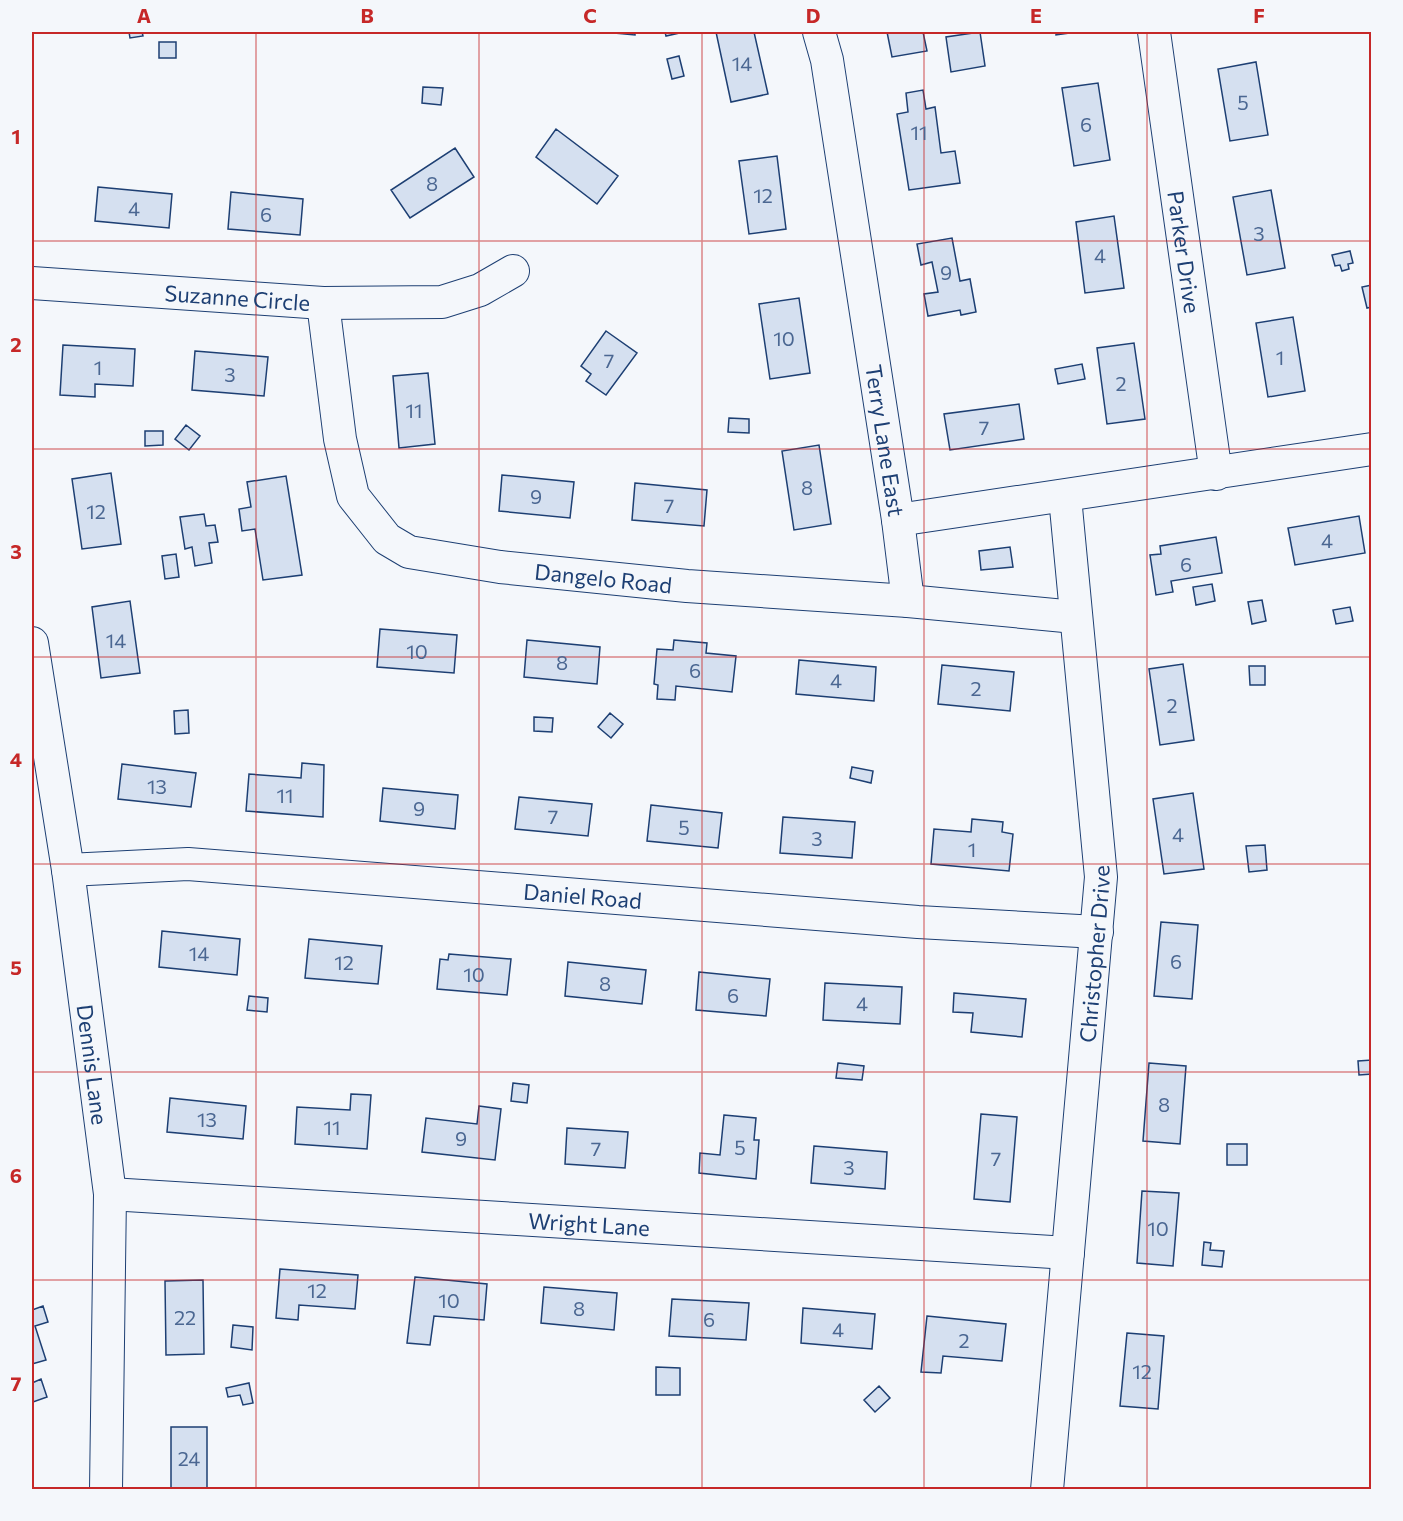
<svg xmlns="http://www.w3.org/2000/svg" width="1403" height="1521" font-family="Commissioner,sans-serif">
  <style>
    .building { fill: #d5e0f0; stroke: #1d3f73; stroke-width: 1.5 }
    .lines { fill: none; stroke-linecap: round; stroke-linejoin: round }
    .minor-casing { stroke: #1d3f73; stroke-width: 34 }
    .minor { stroke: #f4f7fb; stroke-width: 32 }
    .grid { fill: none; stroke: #c62828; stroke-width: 1.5; stroke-opacity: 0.55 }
    .labels { text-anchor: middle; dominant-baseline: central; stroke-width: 4.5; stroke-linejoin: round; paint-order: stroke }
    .number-label { font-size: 20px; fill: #4b6792 }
    .street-label { font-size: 22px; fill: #1d3f73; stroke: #f4f7fb }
    .neatline { fill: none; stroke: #c62828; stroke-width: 2 }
    .grid-label { font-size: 20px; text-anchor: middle; font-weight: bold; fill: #c62828 }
  </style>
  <rect width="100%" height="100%" fill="#f4f7fb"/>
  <path class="building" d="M 129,32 L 142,32 L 143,36 L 130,38 Z
    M 603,32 L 635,32 L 635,35 Z
    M 665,32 L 684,32 L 666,36 Z
    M 716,32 L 754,32 L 768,94 L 731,102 Z
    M 887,32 L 923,32 L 927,51 L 892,57 Z
    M 980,32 L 985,66 L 951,72 L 946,37 Z
    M 1056,32 L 1077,32 L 1056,35 Z
    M 159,42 L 176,42 L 176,58 L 159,58 Z
    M 679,56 L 684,76 L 672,79 L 667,59 Z
    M 1256,62 L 1268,135 L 1230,141 L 1218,69 Z
    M 1098,83 L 1110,160 L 1074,166 L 1062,88 Z
    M 423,87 L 443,88 L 441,105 L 422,103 Z
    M 923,90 L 926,109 L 935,107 L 941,153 L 955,151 L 960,183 L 909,190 L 897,114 L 908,112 L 906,93 Z
    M 556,129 L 618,176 L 597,204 L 536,157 Z
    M 455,148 L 474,177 L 410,218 L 391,190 Z
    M 777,156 L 786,229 L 749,234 L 739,161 Z
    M 98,187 L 172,194 L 169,228 L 95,221 Z
    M 1271,190 L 1285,268 L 1247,275 L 1233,197 Z
    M 231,192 L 303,199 L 300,235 L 228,229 Z
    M 1114,216 L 1124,288 L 1085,293 L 1076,222 Z
    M 952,238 L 960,281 L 970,279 L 976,312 L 961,315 L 960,310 L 928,316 L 924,294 L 938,292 L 932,262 L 921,265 L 917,244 Z
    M 1350,251 L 1353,263 L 1348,264 L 1349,269 L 1342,271 L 1340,265 L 1335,266 L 1332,255 Z
    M 1372,285 L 1372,307 L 1367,308 L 1362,287 Z
    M 799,298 L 810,373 L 770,379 L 759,304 Z
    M 1293,317 L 1305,391 L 1268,397 L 1256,323 Z
    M 606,331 L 637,353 L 606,395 L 586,381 L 591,374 L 581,366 Z
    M 1134,343 L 1145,419 L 1107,424 L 1097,348 Z
    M 63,345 L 135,349 L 133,386 L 95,384 L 95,397 L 60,395 Z
    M 195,351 L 268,357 L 264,396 L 192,390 Z
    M 1082,364 L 1085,379 L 1058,384 L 1055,369 Z
    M 428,373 L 435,444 L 399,448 L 393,376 Z
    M 1019,404 L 1024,439 L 950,450 L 944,414 Z
    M 729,418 L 749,419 L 749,433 L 728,432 Z
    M 186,425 L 200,436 L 189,450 L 175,439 Z
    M 145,431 L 163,431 L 163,445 L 145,446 Z
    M 819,445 L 831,524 L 794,530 L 782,451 Z
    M 111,473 L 121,544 L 82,549 L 72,479 Z
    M 502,475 L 574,482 L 570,518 L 499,511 Z
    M 286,476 L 302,575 L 263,580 L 255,529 L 242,531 L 239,509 L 251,507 L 247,482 Z
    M 635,483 L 707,490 L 704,526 L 632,520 Z
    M 204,514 L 206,526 L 215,525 L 218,542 L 209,543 L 212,563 L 195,566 L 192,547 L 185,549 L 180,517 Z
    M 1359,516 L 1365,553 L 1295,565 L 1288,528 Z
    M 1216,537 L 1222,573 L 1171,581 L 1173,592 L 1156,595 L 1150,555 L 1161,554 L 1160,546 Z
    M 1010,547 L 1013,567 L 981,570 L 979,551 Z
    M 176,554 L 179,577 L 165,579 L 162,556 Z
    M 1212,584 L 1215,601 L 1196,605 L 1193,587 Z
    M 1262,600 L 1266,621 L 1252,624 L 1248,602 Z
    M 130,601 L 140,673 L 101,678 L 92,607 Z
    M 1350,607 L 1353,621 L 1336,624 L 1333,610 Z
    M 380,629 L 457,635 L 454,673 L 377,667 Z
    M 527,640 L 600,647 L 597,684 L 524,677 Z
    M 674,640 L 707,643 L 706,653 L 736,656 L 732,692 L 676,686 L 675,700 L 657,699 L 658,685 L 654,684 L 657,649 L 673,650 Z
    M 799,660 L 876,667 L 874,701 L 796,694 Z
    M 1183,664 L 1194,740 L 1160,745 L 1149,669 Z
    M 942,665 L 1014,672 L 1010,711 L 938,704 Z
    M 1249,666 L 1265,666 L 1265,685 L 1250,685 Z
    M 188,710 L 189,733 L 175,734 L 174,711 Z
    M 610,713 L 623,724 L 611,738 L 598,727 Z
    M 534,717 L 553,718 L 552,732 L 534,731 Z
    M 302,763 L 324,765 L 323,817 L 246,811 L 249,774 L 301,778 Z
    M 122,764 L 196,773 L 191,807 L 118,799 Z
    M 852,767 L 873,771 L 871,783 L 850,778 Z
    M 383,788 L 458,795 L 455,829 L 380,821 Z
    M 1193,793 L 1204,869 L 1164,874 L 1153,799 Z
    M 519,797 L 592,804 L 588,836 L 515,829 Z
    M 651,805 L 722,813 L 718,848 L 647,841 Z
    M 783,817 L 855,822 L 852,858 L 780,853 Z
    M 972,819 L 1003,822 L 1002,832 L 1013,834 L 1009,871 L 931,864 L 934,829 L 971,832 Z
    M 1265,845 L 1267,870 L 1249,872 L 1246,846 Z
    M 1161,922 L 1198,925 L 1192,999 L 1154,996 Z
    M 162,931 L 240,939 L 237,975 L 159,967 Z
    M 309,939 L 382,946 L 378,984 L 305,978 Z
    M 449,954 L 511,959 L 507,995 L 437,989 L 440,959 L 448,960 Z
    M 568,962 L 646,970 L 642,1004 L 565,996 Z
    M 699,972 L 770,979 L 766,1016 L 696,1010 Z
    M 825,983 L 902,987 L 900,1024 L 823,1020 Z
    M 954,993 L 1026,999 L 1022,1037 L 971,1032 L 973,1013 L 953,1012 Z
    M 249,996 L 268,998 L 267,1012 L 247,1010 Z
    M 1372,1060 L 1372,1074 L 1359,1075 L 1358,1061 Z
    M 838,1063 L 864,1066 L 862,1080 L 836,1078 Z
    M 1149,1063 L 1186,1066 L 1180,1144 L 1143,1141 Z
    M 513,1083 L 529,1085 L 527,1103 L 511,1101 Z
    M 351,1094 L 371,1095 L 367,1149 L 295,1144 L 297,1107 L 350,1110 Z
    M 170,1098 L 246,1106 L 243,1139 L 167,1132 Z
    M 479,1106 L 501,1109 L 495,1160 L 422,1152 L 426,1118 L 477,1124 Z
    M 981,1114 L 1017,1117 L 1010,1202 L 974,1199 Z
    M 724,1115 L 756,1118 L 754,1140 L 759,1140 L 756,1179 L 699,1173 L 700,1153 L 720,1155 Z
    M 567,1128 L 628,1132 L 625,1168 L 565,1164 Z
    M 1227,1144 L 1247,1144 L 1247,1165 L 1227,1165 Z
    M 814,1146 L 887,1152 L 885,1189 L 811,1183 Z
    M 1142,1191 L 1179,1193 L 1173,1266 L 1137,1263 Z
    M 1204,1242 L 1211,1243 L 1210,1250 L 1224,1251 L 1222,1267 L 1202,1265 Z
    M 280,1269 L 358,1275 L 355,1309 L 299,1305 L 298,1320 L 276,1318 Z
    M 415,1277 L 487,1284 L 484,1320 L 434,1316 L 430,1345 L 407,1343 Z
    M 203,1280 L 204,1354 L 166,1355 L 165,1281 Z
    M 544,1287 L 617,1293 L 614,1330 L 541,1323 Z
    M 672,1299 L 749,1303 L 746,1340 L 669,1336 Z
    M 43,1306 L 48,1322 L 35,1326 L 46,1360 L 32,1364 L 32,1310 Z
    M 803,1308 L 875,1314 L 872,1349 L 801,1343 Z
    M 927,1316 L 1006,1324 L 1002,1361 L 943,1356 L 941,1373 L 921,1372 Z
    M 233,1325 L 253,1327 L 252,1350 L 231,1347 Z
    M 1127,1333 L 1164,1336 L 1158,1409 L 1120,1406 Z
    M 656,1367 L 680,1368 L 680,1395 L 656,1395 Z
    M 41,1379 L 47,1397 L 33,1402 L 32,1383 Z
    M 249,1383 L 253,1403 L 243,1405 L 240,1395 L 228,1397 L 226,1388 Z
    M 879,1386 L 890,1398 L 875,1412 L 864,1400 Z
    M 171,1427 L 207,1427 L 207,1490 L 171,1490 Z"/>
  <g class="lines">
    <g class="minor-casing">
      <g id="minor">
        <path id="s1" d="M 819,32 L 827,60 L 898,520 L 1372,449"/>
        <path id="s2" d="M 1154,32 L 1216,474"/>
        <path id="s3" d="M 32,283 L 323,303 L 442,302 L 480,290 L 513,271"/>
        <path id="s4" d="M 323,303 L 340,439 L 353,496 L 387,539 L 409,552 L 500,567 L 687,586 L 908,601 L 1075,617"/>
        <path d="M 898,520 L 908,601"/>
        <path id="s5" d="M 32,643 L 68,870 L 110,1194 L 106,1490"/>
        <path id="s6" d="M 68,870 L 188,864 L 918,922 L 1097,932"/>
        <path id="s7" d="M 110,1194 L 1068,1253"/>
        <path id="s8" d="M 1047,1490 L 1101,877 L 1065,497"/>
      </g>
    </g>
    <use href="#minor" class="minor"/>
  </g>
  <path class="grid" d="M 256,32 L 256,1490M 479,32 L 479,1490M 702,32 L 702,1490M 924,32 L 924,1490M 1147,32 L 1147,1490M 32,241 L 1372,241M 32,449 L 1372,449M 32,657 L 1372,657M 32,864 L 1372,864M 32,1072 L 1372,1072M 32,1280 L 1372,1280"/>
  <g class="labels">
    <g class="number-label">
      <text x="742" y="63">14</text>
      <text x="1243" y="102">5</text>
      <text x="1086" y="124">6</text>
      <text x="919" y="132">11</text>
      <text x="432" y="183">8</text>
      <text x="763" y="195">12</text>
      <text x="134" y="208">4</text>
      <text x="266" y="214">6</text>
      <text x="1259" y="233">3</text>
      <text x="1100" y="255">4</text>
      <text x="946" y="272">9</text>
      <text x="784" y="338">10</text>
      <text x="1280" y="357">1</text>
      <text x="609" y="360">7</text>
      <text x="98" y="367">1</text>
      <text x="230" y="374">3</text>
      <text x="1121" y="383">2</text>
      <text x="414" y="410">11</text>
      <text x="984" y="427">7</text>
      <text x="807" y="487">8</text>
      <text x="536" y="496">9</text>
      <text x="669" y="505">7</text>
      <text x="96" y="511">12</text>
      <text x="1327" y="540">4</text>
      <text x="1186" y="564">6</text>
      <text x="116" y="640">14</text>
      <text x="417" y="651">10</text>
      <text x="562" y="662">8</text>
      <text x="695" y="670">6</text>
      <text x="836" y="680">4</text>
      <text x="976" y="688">2</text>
      <text x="1172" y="705">2</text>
      <text x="157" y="786">13</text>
      <text x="285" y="795">11</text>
      <text x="419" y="808">9</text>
      <text x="553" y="816">7</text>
      <text x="684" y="827">5</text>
      <text x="1178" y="834">4</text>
      <text x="817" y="838">3</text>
      <text x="972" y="849">1</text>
      <text x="199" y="953">14</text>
      <text x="1176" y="961">6</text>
      <text x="344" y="962">12</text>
      <text x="474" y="974">10</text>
      <text x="605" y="983">8</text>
      <text x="733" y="995">6</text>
      <text x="862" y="1003">4</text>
      <text x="1164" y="1104">8</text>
      <text x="207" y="1119">13</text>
      <text x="332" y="1127">11</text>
      <text x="461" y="1138">9</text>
      <text x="740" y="1147">5</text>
      <text x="596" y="1148">7</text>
      <text x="996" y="1158">7</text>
      <text x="849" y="1167">3</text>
      <text x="1158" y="1228">10</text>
      <text x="317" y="1290">12</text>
      <text x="449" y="1300">10</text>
      <text x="579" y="1308">8</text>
      <text x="185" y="1317">22</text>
      <text x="709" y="1319">6</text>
      <text x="838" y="1329">4</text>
      <text x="964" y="1340">2</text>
      <text x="1142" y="1371">12</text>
      <text x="189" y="1458">24</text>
    </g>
    <g class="street-label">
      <text stroke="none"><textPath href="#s2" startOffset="222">Parker Drive</textPath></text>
      <text stroke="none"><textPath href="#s3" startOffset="206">Suzanne Circle</textPath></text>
      <text stroke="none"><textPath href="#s1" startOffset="414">Terry Lane East</textPath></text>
      <text stroke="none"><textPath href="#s4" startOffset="472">Dangelo Road</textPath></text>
      <text stroke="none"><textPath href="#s6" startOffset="516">Daniel Road</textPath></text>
      <text stroke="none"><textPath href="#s8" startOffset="538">Christopher Drive</textPath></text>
      <text stroke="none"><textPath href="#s5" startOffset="426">Dennis Lane</textPath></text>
      <text stroke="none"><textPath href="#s7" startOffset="480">Wright Lane</textPath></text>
    </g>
  </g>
  <rect width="1403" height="1521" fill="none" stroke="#f4f7fb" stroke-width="66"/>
  <rect x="33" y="33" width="1337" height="1455" class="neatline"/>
  <g class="grid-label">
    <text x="144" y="23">A</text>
    <text x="367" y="23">B</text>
    <text x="590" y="23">C</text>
    <text x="813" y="23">D</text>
    <text x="1036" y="23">E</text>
    <text x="1259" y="23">F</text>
    <text x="16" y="144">1</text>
    <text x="16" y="352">2</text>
    <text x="16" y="559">3</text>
    <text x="16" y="767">4</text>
    <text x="16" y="975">5</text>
    <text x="16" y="1183">6</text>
    <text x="16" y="1391">7</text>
  </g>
</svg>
